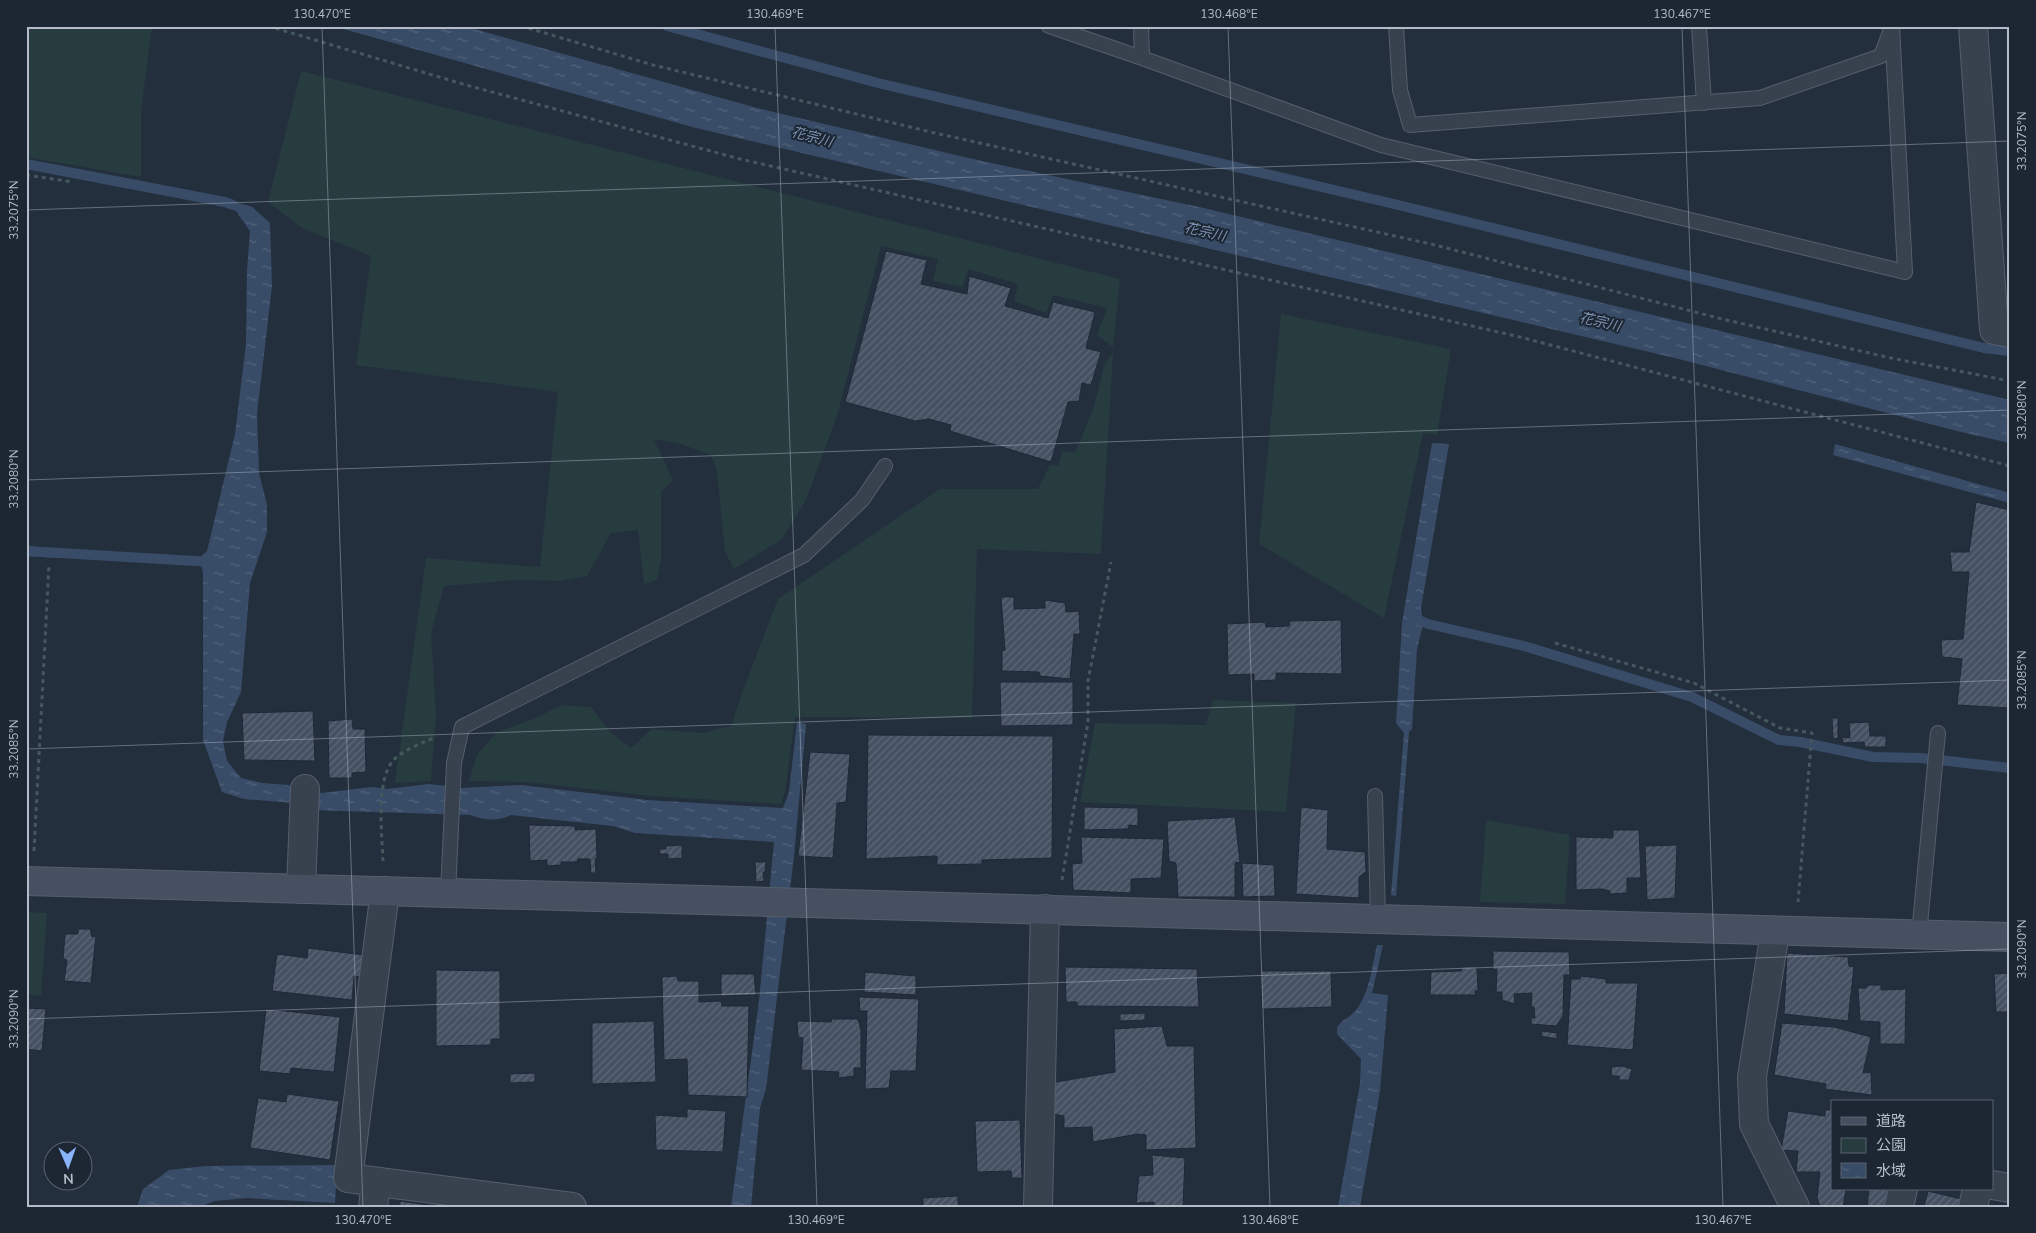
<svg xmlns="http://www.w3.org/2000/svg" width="2036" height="1233" font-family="'Nunito Sans','Noto Sans JP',sans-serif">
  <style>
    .green { fill: #263c3f }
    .water { fill: url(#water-ripples) }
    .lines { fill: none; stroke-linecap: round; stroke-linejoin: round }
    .stream { stroke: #394c67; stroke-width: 10 }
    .building { fill: url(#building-hatch); stroke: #1f2835 }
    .lane-casing { stroke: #565f6c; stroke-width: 16 }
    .street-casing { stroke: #565f6c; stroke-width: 30 }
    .secondary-casing { stroke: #565f6c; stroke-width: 30 }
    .path { stroke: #44595c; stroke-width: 3; stroke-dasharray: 4 4; stroke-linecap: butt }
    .lane { stroke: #38414e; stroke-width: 14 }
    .street { stroke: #38414e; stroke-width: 28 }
    .secondary { stroke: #465061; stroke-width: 28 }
    .ticks { fill: none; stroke: #b4bcc9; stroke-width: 1; stroke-opacity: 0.45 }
    .labels { text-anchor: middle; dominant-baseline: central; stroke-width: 4; stroke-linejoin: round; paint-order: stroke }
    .water-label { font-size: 14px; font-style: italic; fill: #7c92b1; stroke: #1d2633 }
    .neatline { fill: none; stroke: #b4bcc9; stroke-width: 2 }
    .ticks-label { font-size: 12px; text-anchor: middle; fill: #b4bcc9 }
  </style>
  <defs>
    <pattern id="water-ripples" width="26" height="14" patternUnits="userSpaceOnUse" patternTransform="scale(1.25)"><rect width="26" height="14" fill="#394c67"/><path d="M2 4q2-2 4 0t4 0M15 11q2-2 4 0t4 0" fill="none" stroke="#53647b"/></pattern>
    <pattern id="building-hatch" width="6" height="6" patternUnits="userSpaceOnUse" patternTransform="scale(1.25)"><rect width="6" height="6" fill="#455162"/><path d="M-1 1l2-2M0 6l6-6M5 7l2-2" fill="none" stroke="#5d6877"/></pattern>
  </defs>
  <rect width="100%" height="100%" fill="#242f3e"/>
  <path class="green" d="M 26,26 L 152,26 L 141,111 L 141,177 L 26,157 Z
    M 301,71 L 1120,279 L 1113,347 L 1097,335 L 1107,308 L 1053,295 L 1046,313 L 1014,301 L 1018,284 L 968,269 L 963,287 L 933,281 L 938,259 L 881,246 L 837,416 L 806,500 L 782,539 L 734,569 L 725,552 L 717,472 L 711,455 L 678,443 L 654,439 L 673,480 L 661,492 L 661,560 L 657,580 L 644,584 L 638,530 L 611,533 L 587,576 L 560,581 L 516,580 L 444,586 L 431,633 L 436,715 L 431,781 L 395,783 L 426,558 L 540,567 L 558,392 L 356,365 L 371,256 L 302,228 L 268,202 Z
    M 1281,314 L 1451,349 L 1437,435 L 1423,433 L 1384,618 L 1259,544 Z
    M 1113,353 L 1101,554 L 977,549 L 972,718 L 795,717 L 785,792 L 781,804 L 650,796 L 527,782 L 469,781 L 477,755 L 497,732 L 531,720 L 562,705 L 591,707 L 610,732 L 631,748 L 652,729 L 702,733 L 731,726 L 742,693 L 778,599 L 940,489 L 1038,489 L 1050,465 L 1059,466 L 1062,451 L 1075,453 L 1094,407 L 1105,363 Z
    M 1213,700 L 1296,703 L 1286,812 L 1080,802 L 1095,723 L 1206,725 Z
    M 1486,820 L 1570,835 L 1565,904 L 1480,902 Z
    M 26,912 L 47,913 L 41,996 L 26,994 Z"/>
  <path class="water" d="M 333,26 L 463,26 L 757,108 L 977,160 L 1199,207 L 2010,400 L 2010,443 L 1961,432 L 1679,359 L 696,128 Z
    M 221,198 L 252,207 L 270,223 L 272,286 L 257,414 L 259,473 L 267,505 L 267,532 L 250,583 L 241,692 L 227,722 L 223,741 L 227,761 L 241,778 L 262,783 L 287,785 L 322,793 L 371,787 L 387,789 L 429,784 L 462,788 L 521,785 L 647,800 L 783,808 L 789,792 L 797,722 L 806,724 L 794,856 L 766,1089 L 760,1108 L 751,1207 L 731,1207 L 759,1001 L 774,842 L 635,833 L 613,826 L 511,815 C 497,822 485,820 470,815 L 311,810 L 294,803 L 244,799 L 222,792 L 203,740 L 203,572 L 199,558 L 207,551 L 235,434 L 246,344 L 247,271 L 250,231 L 236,211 L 220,205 Z
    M 1432,443 L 1449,444 L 1421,608 L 1423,625 L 1417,649 L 1412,729 L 1409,732 L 1396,896 L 1391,895 L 1404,733 L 1396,723 L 1402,623 Z
    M 1835,444 L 2010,493 L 2010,503 L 1833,455 Z
    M 26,545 L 61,553 L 58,558 L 26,556 Z
    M 1377,945 L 1383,945 L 1372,993 L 1388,995 L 1380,1091 L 1360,1207 L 1338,1207 L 1360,1084 L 1361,1059 L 1337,1034 L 1337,1027 C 1343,1019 1352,1016 1357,1009 C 1370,991 1372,966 1377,945 Z
    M 337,1165 L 335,1203 L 247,1198 L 215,1201 L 199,1207 L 137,1207 L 143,1189 L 169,1170 L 206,1166 Z"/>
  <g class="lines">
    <path class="stream" d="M 667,26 L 878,83 L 1394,204 L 1984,348 L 2010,351
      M 26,164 L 225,202 L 233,205
      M 26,551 L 212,562
      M 1412,617 L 1428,624 L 1524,646 L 1692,697 L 1779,740 L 1800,742 L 1873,757 L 1921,758 L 2010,768"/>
  </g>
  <path class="building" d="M 886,251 L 927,260 L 921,284 L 967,294 L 969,276 L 1011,288 L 1005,306 L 1048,318 L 1053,302 L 1095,312 L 1086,348 L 1101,352 L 1091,385 L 1082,383 L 1079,401 L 1068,402 L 1051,462 L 950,431 L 951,425 L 929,419 L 915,421 L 845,402 Z
    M 1976,502 L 2010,510 L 2010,708 L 1957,705 L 1962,659 L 1942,657 L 1941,640 L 1963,639 L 1969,572 L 1952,572 L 1950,552 L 1969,552 Z
    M 1001,597 L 1014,597 L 1014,609 L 1045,608 L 1045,600 L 1065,603 L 1066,612 L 1079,611 L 1080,634 L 1074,634 L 1070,679 L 1040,676 L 1039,672 L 1002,671 L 1002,651 L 1005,650 Z
    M 1341,620 L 1342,674 L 1276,673 L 1276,680 L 1254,681 L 1254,674 L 1228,675 L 1227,624 L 1265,622 L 1266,627 L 1289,626 L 1290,621 Z
    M 1000,682 L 1073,682 L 1073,725 L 1001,726 Z
    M 313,711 L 315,761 L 244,760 L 242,713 Z
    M 1832,718 L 1838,718 L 1838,739 L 1833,738 Z
    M 352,719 L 353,729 L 365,729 L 366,772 L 352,773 L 352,778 L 329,778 L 328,721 Z
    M 1869,722 L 1870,736 L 1886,736 L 1886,747 L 1865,747 L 1864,742 L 1843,743 L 1842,737 L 1850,738 L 1849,723 Z
    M 868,735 L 1053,736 L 1052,858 L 982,860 L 982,864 L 937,865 L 937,856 L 866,859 Z
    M 810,752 L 850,754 L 846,802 L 837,803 L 833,858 L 798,856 Z
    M 1084,807 L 1138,808 L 1138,826 L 1129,825 L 1128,829 L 1084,830 Z
    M 1301,807 L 1328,810 L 1327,849 L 1365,852 L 1366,871 L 1359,877 L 1359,898 L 1296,894 Z
    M 1235,817 L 1240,862 L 1235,863 L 1235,897 L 1178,897 L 1176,863 L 1169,861 L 1167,821 Z
    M 529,825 L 575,826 L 575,830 L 596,829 L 597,858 L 595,859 L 596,873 L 591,873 L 590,859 L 578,859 L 577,862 L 561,862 L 561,865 L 547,866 L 547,860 L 530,861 Z
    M 1613,830 L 1639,830 L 1641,878 L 1627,878 L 1627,893 L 1610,894 L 1610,891 L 1602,889 L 1576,890 L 1576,837 L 1613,838 Z
    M 1081,837 L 1164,839 L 1161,878 L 1131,879 L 1131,893 L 1073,890 L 1072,864 L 1082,863 Z
    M 682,845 L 682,858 L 668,859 L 668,854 L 660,854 L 659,849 L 666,849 L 666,846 Z
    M 1677,845 L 1675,898 L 1647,900 L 1645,846 Z
    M 755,862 L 766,862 L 765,872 L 763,872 L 764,881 L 756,882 Z
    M 1242,863 L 1274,865 L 1275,896 L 1243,897 Z
    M 78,929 L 90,929 L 92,937 L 96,936 L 91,983 L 64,981 L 67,960 L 63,959 L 65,934 L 78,934 Z
    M 308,948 L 364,955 L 361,977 L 354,976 L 352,1000 L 272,991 L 277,954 L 307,958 Z
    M 1493,951 L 1569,952 L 1570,975 L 1564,975 L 1563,1016 L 1556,1026 L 1531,1024 L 1531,1018 L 1535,1018 L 1534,1007 L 1531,1007 L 1532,993 L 1514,994 L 1515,1004 L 1502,1000 L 1502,992 L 1496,992 L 1497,969 L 1493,970 Z
    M 1787,953 L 1848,957 L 1849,966 L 1854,967 L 1848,1021 L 1784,1014 Z
    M 1065,967 L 1197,969 L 1199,1007 L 1077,1006 L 1077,1002 L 1066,1002 Z
    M 1463,967 L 1475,967 L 1477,970 L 1478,990 L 1475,991 L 1475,995 L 1430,995 L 1431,972 L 1461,971 Z
    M 436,970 L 500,971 L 500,1039 L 491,1039 L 491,1045 L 436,1046 Z
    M 1261,971 L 1331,971 L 1332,1007 L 1262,1009 Z
    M 865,972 L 916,976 L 916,995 L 864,992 Z
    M 2010,973 L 2010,1012 L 1996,1012 L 1994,974 Z
    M 721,974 L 754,974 L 756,995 L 721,996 Z
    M 677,976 L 678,981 L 699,981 L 699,1002 L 721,1001 L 722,1006 L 749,1006 L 747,1097 L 688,1095 L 687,1059 L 664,1060 L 662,977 Z
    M 1581,976 L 1606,979 L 1606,983 L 1638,983 L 1633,1050 L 1567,1045 L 1571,979 L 1580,979 Z
    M 1868,985 L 1881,985 L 1881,990 L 1906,989 L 1905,1044 L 1880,1044 L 1880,1022 L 1860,1021 L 1858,988 L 1866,988 Z
    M 859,997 L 919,999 L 916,1071 L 891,1071 L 889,1088 L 865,1089 L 867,1011 L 860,1011 Z
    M 26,1008 L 46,1009 L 42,1051 L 26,1049 Z
    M 266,1009 L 340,1017 L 334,1072 L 291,1068 L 290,1074 L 259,1071 Z
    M 1145,1013 L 1145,1020 L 1120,1021 L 1120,1014 Z
    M 832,1019 L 858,1019 L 861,1030 L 861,1068 L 854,1068 L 854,1076 L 838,1078 L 839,1072 L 801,1070 L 803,1038 L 798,1037 L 797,1021 L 831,1022 Z
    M 654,1021 L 656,1082 L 592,1084 L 592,1023 Z
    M 1782,1023 L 1834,1027 L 1871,1037 L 1863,1073 L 1871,1072 L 1872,1095 L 1825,1089 L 1826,1084 L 1774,1075 Z
    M 1162,1026 L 1167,1046 L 1194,1046 L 1196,1148 L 1146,1150 L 1146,1135 L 1138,1134 L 1093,1142 L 1092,1127 L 1064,1128 L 1064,1116 L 1053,1114 L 1050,1083 L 1115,1072 L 1114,1029 Z
    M 1542,1031 L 1557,1033 L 1557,1039 L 1541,1036 Z
    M 1622,1066 L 1632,1069 L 1629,1080 L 1619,1080 L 1619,1076 L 1612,1076 L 1611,1067 Z
    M 535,1073 L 535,1082 L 510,1083 L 510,1074 Z
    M 287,1094 L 339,1101 L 330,1160 L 250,1148 L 258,1098 L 286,1102 Z
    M 687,1109 L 726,1111 L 723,1152 L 656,1150 L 655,1115 L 687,1117 Z
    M 1825,1110 L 1832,1110 L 1832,1189 L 1846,1189 L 1843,1207 L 1820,1206 L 1817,1198 L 1820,1172 L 1796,1172 L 1798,1151 L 1781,1150 L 1788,1111 L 1825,1116 Z
    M 1020,1120 L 1022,1178 L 1012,1178 L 1011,1171 L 977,1172 L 975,1121 Z
    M 1152,1155 L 1185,1158 L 1183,1207 L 1154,1207 L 1154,1202 L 1136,1203 L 1139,1176 L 1153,1175 Z
    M 1869,1189 L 1890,1190 L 1888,1207 L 1867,1207 Z
    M 1928,1191 L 1961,1199 L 1960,1207 L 1924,1207 Z
    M 958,1196 L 958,1207 L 915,1207 L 923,1205 L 923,1198 Z
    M 400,1201 L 428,1205 L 428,1207 L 400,1207 Z"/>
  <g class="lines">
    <g class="lane-casing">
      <path id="lane" d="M 1049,26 L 1142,58 L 1381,145 L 1905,272 L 1892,26
        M 1141,26 L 1142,58
        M 1396,26 L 1400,90 L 1410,125 L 1760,98 L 1881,56 L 1890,32
        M 1699,26 L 1704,103
        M 1375,796 L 1378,919
        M 448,893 L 454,763 L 462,727 L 804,555 L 862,500 L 885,466
        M 1919,935 L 1938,733"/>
    </g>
    <g class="street-casing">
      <path id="street" d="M 1973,26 L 1994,330 L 2010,333
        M 301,889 L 305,789
        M 385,891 L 348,1178 L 572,1207
        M 1775,932 L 1752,1077 L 1754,1124 L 1795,1207
        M 1992,1185 L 2010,1188
        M 373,1207 L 376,1182
        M 1038,1207 L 1045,909
        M 1899,1207 L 1903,1189
        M 1973,1207 L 1977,1189"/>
    </g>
    <g class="secondary-casing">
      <path id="secondary" d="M 26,881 L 2010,937"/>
    </g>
    <path class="path" d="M 268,26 L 466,85 L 740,159 L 1520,337 L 2010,466
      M 521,26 L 653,65 L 935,133 L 1435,245 L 1722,319 L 1891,358 L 2010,381
      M 26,175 L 73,182
      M 1555,643 L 1694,683 L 1780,728 L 1812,733 L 1798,902
      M 34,851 L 49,565
      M 383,861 C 382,836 376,782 392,762 C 400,751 424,742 436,737
      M 1062,880 L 1088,722 L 1088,681 L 1111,562"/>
    <use href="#lane" class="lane"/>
    <use href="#street" class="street"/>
    <use href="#secondary" class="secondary"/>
  </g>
  <path class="ticks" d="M 322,26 L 363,1207M 775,26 L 817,1207M 1228,26 L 1270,1207M 1682,26 L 1723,1207M 26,210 L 2010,141M 26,480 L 2010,410M 26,749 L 2010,680M 26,1019 L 2010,949"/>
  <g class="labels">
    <g class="water-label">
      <text transform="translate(812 137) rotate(15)">花宗川</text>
      <text transform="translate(1205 232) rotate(13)">花宗川</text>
      <text transform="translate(1600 322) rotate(13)">花宗川</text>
    </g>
  </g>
  <rect width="2036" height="1233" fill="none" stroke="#1d2633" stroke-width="55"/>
  <rect x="1831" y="1100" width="162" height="90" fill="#1d2633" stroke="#59626f"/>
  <rect x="1841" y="1117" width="25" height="8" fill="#465061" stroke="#59626f"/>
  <text x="1876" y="1126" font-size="15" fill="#b4bcc9">道路</text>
  <rect x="1841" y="1138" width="25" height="15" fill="#263c3f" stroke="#59626f"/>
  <text x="1876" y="1150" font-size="15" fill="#b4bcc9">公園</text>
  <rect x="1841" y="1163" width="25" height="15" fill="url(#water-ripples)" stroke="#59626f"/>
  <text x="1876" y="1176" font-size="15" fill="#b4bcc9">水域</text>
  <g transform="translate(68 1166) rotate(178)"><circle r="24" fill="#1d2633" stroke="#59626f"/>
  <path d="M0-4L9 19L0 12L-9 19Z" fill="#8ab4f8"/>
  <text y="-8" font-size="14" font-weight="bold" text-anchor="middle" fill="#b4bcc9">N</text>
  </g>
  <rect x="28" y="28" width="1980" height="1178" class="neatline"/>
  <g class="ticks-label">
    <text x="322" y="18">130.470°E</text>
    <text x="775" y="18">130.469°E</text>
    <text x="1229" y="18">130.468°E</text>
    <text x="1682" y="18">130.467°E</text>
    <text transform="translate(2022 141) rotate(-90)" y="4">33.2075°N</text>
    <text transform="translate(14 210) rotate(-90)" y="4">33.2075°N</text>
    <text transform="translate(2022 410) rotate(-90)" y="4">33.2080°N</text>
    <text transform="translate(14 479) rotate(-90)" y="4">33.2080°N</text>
    <text transform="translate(2022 680) rotate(-90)" y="4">33.2085°N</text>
    <text transform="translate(14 749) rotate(-90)" y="4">33.2085°N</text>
    <text transform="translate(2022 949) rotate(-90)" y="4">33.2090°N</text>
    <text transform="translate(14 1019) rotate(-90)" y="4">33.2090°N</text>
    <text x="363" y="1224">130.470°E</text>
    <text x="816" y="1224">130.469°E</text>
    <text x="1270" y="1224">130.468°E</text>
    <text x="1723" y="1224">130.467°E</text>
  </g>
</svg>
